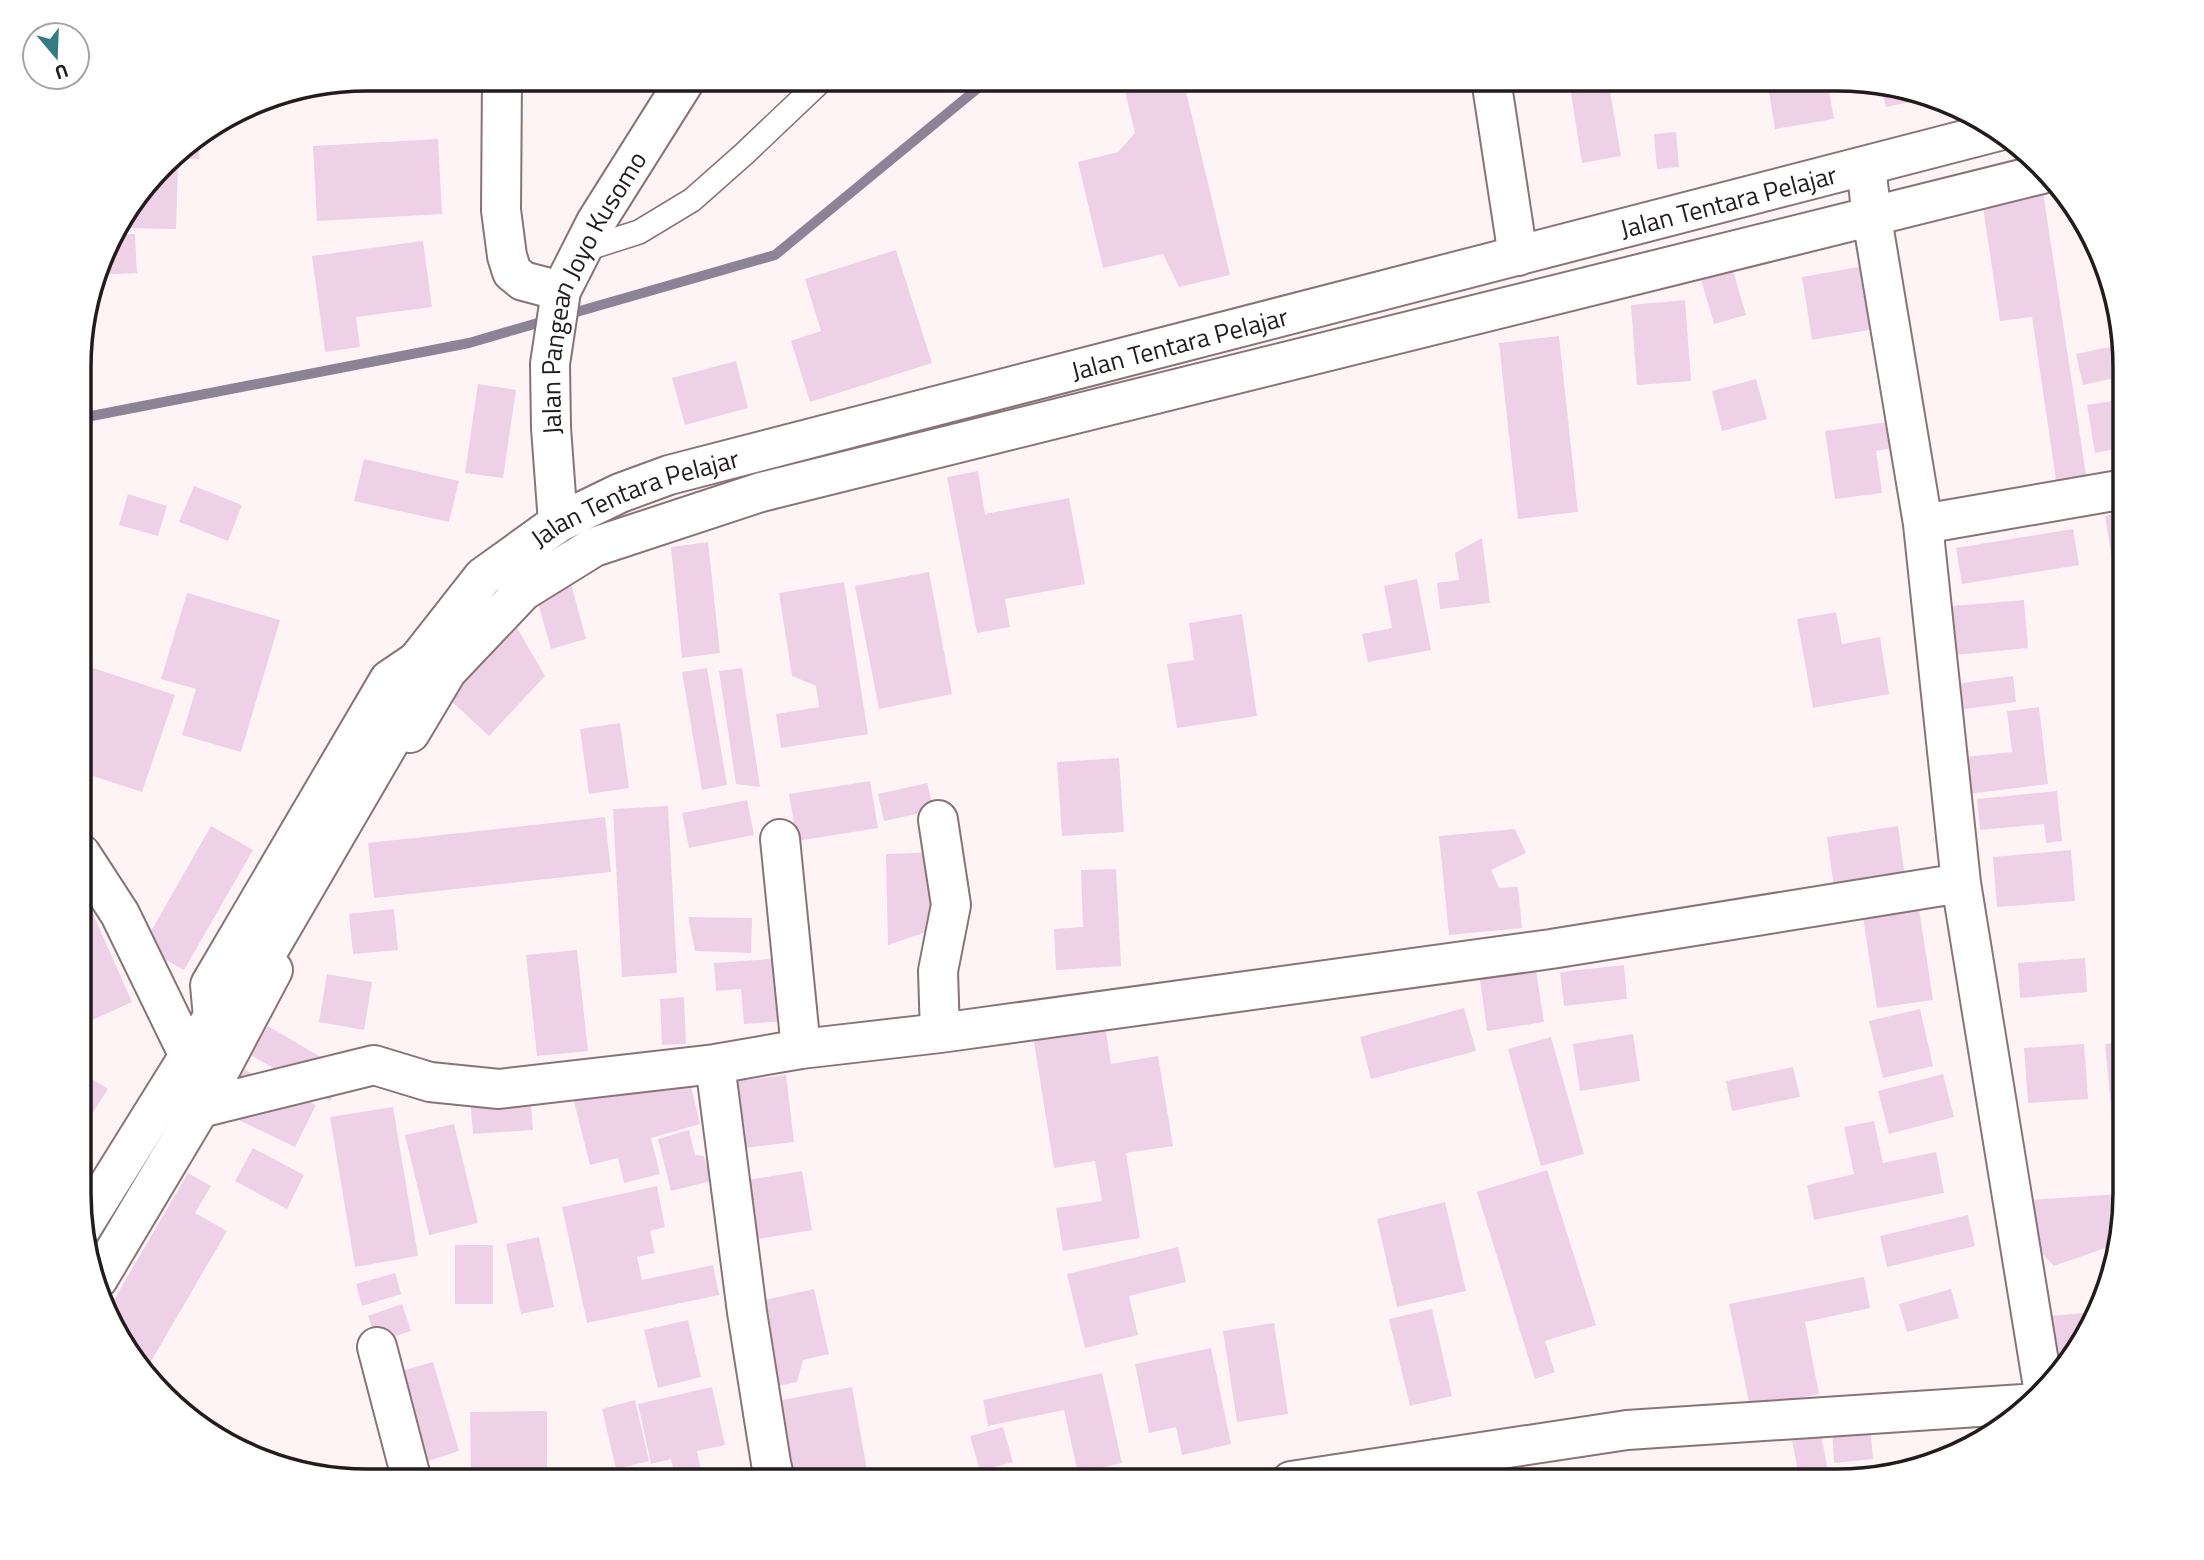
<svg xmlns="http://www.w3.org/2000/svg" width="2204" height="1560" font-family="'Titillium Web',sans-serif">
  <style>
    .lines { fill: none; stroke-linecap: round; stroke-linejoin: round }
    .stream { stroke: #8d8396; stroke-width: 10 }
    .building { fill: #eed1e6 }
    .service-casing { stroke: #887477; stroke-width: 26 }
    .minor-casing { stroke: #887477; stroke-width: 42 }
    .secondary-casing { stroke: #887477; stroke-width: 42 }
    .service { stroke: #fff; stroke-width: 23 }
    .minor { stroke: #fff; stroke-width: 38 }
    .secondary { stroke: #fff; stroke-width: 38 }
    .labels { text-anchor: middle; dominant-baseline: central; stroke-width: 5; stroke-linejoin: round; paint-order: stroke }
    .street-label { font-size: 26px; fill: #231b1c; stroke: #fff }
    .rim { fill: none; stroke: #231b1c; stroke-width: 3.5 }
  </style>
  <rect width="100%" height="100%" fill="#fef4f6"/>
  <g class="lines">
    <path class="stream" d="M 566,315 L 775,255 L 989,79
      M 81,418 L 469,343 L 548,320"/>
  </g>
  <path class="building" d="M 1122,79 L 1183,79 L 1230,275 L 1179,287 L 1163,254 L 1103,268 L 1078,162 L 1118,152 L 1135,133 Z
    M 1580,79 L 1608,79 L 1621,156 L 1582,163 L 1569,81 Z
    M 1767,79 L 1827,79 L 1834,119 L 1775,129 Z
    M 1880,84 L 1906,89 L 1909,102 L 1886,107 Z
    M 1676,132 L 1679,167 L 1657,169 L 1654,134 Z
    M 200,136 L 199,159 L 170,158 L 177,150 Z
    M 438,139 L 442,214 L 317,221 L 313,146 Z
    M 165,166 L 178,166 L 176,229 L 122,228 L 122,222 Z
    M 2043,192 L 2086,475 L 2056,480 L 2032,317 L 2000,321 L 1982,201 Z
    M 135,234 L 137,273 L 98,275 L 109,239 L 112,235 Z
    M 423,241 L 432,307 L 356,317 L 360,347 L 325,352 L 312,256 Z
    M 896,250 L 932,363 L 810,402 L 791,341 L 821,331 L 805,279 Z
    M 1731,264 L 1746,315 L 1714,324 L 1699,273 Z
    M 1864,266 L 1874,329 L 1812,340 L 1802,277 Z
    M 1685,300 L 1691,381 L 1637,385 L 1631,305 Z
    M 1559,336 L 1578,512 L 1518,519 L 1499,343 Z
    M 2124,344 L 2125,376 L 2083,385 L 2076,354 Z
    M 736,361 L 748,408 L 685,425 L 672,378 Z
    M 1756,379 L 1767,419 L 1722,431 L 1712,391 Z
    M 478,384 L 516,390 L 503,478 L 465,473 Z
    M 2118,400 L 2125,436 L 2125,447 L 2095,453 L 2087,405 Z
    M 1888,422 L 1892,448 L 1876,451 L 1882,493 L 1835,499 L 1825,431 Z
    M 364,459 L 459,481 L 449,522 L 354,501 Z
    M 978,471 L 985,514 L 1069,498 L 1085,584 L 1005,599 L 1010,627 L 977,633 L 947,477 Z
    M 194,486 L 242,505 L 228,541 L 179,522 Z
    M 128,494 L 167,506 L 158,536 L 119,525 Z
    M 2125,512 L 2125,575 L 2115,577 L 2105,516 Z
    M 2073,529 L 2079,565 L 1962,584 L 1956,548 Z
    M 1482,538 L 1490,603 L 1440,609 L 1437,583 L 1459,580 L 1455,553 Z
    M 708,542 L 720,653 L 682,658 L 671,547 Z
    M 929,572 L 952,694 L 879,709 L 855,586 Z
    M 1417,579 L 1431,650 L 1368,662 L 1362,634 L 1392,628 L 1384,586 Z
    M 570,580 L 586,639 L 551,649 L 534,589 Z
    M 844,582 L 868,734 L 781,748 L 776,714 L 819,707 L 816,686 L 792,676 L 779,593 Z
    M 187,593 L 280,620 L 241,752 L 182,735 L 196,689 L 161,679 Z
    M 2024,600 L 2028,648 L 1955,655 L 1951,606 Z
    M 1836,612 L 1842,644 L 1880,637 L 1889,694 L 1813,708 L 1797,619 Z
    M 1242,614 L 1257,716 L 1177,728 L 1167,664 L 1194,660 L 1189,623 Z
    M 517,628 L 545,676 L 489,736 L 449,699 Z
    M 81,664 L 175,695 L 142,792 L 81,772 Z
    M 707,668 L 727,785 L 702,790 L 682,672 Z
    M 742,668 L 760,787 L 736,784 L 719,671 Z
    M 2013,676 L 2016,702 L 1958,710 L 1955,684 Z
    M 2039,707 L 2048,784 L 1968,794 L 1963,757 L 2012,752 L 2007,711 Z
    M 620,723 L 629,788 L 589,794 L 580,729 Z
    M 1119,758 L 1124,832 L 1062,836 L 1057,762 Z
    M 870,781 L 878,828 L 797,841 L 789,794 Z
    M 927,783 L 934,810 L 884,821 L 878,794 Z
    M 2057,791 L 2062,841 L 2046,843 L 2044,824 L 1980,830 L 1977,799 Z
    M 747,800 L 754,835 L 689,848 L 682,813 Z
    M 668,806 L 677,973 L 622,977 L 613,809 Z
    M 605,817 L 611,872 L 374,898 L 368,843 Z
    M 211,826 L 253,850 L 184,970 L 142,947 Z
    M 1898,826 L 1905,877 L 1834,888 L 1827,837 Z
    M 1515,829 L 1526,853 L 1491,870 L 1499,888 L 1518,887 L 1522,928 L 1449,935 L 1439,836 Z
    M 2071,850 L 2075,901 L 1997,907 L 1993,857 Z
    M 940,852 L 941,927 L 888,945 L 886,854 Z
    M 1116,869 L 1121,966 L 1056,970 L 1054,929 L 1083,927 L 1081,870 Z
    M 81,887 L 132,1002 L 81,1025 Z
    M 1917,896 L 1933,1000 L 1877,1008 L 1861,905 Z
    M 394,909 L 398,950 L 353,954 L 349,914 Z
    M 688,917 L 752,918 L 751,953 L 695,951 Z
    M 577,950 L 588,1051 L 537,1056 L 526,955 Z
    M 783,958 L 788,1021 L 744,1024 L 741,989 L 716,991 L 714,963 Z
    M 2085,958 L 2087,992 L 2020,998 L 2018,963 Z
    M 1535,964 L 1544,1022 L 1487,1031 L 1479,972 Z
    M 1624,965 L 1627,999 L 1564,1006 L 1560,972 Z
    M 327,974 L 372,982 L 364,1030 L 319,1022 Z
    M 684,997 L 686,1044 L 662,1045 L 660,999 Z
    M 1464,1008 L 1476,1051 L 1371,1079 L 1360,1037 Z
    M 1920,1009 L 1933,1066 L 1883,1078 L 1869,1021 Z
    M 1104,1018 L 1111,1064 L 1158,1056 L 1173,1146 L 1126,1153 L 1140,1238 L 1063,1251 L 1056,1208 L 1102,1201 L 1095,1161 L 1054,1168 L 1032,1029 Z
    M 268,1026 L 346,1072 L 330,1101 L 251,1055 Z
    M 1633,1034 L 1640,1081 L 1580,1091 L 1573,1044 Z
    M 1551,1037 L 1584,1154 L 1541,1166 L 1508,1049 Z
    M 2125,1042 L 2125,1115 L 2112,1117 L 2105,1044 Z
    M 2084,1044 L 2088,1099 L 2028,1103 L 2024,1048 Z
    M 1793,1067 L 1800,1097 L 1732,1111 L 1726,1081 Z
    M 241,1068 L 316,1105 L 295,1147 L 220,1111 Z
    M 687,1069 L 700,1124 L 651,1138 L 660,1174 L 624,1183 L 618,1158 L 590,1165 L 573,1098 Z
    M 81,1072 L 108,1089 L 81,1131 Z
    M 1943,1074 L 1954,1117 L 1889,1134 L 1878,1091 Z
    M 786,1075 L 794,1142 L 737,1149 L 729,1082 Z
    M 530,1093 L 533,1130 L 473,1134 L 470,1098 Z
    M 393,1107 L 418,1256 L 355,1267 L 330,1117 Z
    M 1874,1121 L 1883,1163 L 1936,1152 L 1944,1193 L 1814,1220 L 1807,1185 L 1854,1174 L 1844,1127 Z
    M 454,1124 L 478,1223 L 429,1235 L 405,1135 Z
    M 689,1130 L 695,1155 L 704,1156 L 711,1181 L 671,1191 L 658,1139 Z
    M 253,1148 L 304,1175 L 287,1209 L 235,1181 Z
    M 1547,1170 L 1596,1325 L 1545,1341 L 1555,1372 L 1535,1379 L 1477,1192 Z
    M 802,1171 L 812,1230 L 752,1240 L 742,1181 Z
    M 188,1173 L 211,1186 L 195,1213 L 227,1231 L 146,1370 L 117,1337 L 108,1310 Z
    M 657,1186 L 665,1227 L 650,1231 L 655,1253 L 637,1257 L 642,1280 L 713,1265 L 719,1295 L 587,1323 L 562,1207 Z
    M 2120,1194 L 2122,1225 L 2119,1243 L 2054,1266 L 2030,1241 L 2028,1200 Z
    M 1445,1202 L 1466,1291 L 1397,1307 L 1377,1219 Z
    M 1968,1215 L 1975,1246 L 1887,1267 L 1880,1236 Z
    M 539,1237 L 554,1307 L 521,1314 L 506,1244 Z
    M 455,1245 L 493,1245 L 493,1304 L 455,1304 Z
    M 1178,1247 L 1186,1282 L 1129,1296 L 1138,1335 L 1085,1348 L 1067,1274 Z
    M 395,1273 L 401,1294 L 362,1306 L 356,1284 Z
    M 1864,1277 L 1870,1308 L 1805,1322 L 1819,1394 L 1750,1408 L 1729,1304 Z
    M 814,1289 L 829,1354 L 803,1360 L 797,1382 L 769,1388 L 750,1303 Z
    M 1951,1289 L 1959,1318 L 1907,1332 L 1899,1304 Z
    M 402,1304 L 411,1331 L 377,1342 L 368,1316 Z
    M 1432,1309 L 1452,1396 L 1410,1406 L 1389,1319 Z
    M 2096,1312 L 2066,1368 L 2054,1378 L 2047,1316 Z
    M 688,1320 L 701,1377 L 658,1388 L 644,1330 Z
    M 1274,1323 L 1288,1414 L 1237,1422 L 1223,1331 Z
    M 1211,1348 L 1231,1444 L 1182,1455 L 1176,1427 L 1149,1433 L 1135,1364 Z
    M 433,1362 L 459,1451 L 422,1463 L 395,1373 Z
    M 1102,1373 L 1122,1463 L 1078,1473 L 1064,1410 L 988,1426 L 983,1400 Z
    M 712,1387 L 725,1445 L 697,1451 L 703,1478 L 676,1481 L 671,1459 L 651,1464 L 638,1404 Z
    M 852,1387 L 869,1481 L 786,1481 L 771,1402 Z
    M 635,1400 L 649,1461 L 616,1469 L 602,1409 Z
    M 547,1411 L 547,1470 L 471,1470 L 470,1412 Z
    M 1870,1425 L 1873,1459 L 1834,1463 L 1832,1428 Z
    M 1003,1427 L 1013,1462 L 980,1471 L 970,1436 Z
    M 1821,1435 L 1830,1481 L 1800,1481 L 1792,1441 Z
    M 1505,1466 L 1507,1481 L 1477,1481 L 1475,1471 Z
    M 368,1470 L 372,1481 L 343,1480 Z"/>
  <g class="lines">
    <g class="service-casing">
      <path id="service" d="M 583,250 L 639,232 L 692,200 L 744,154 L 823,79"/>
    </g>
    <g class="minor-casing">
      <path id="minor" d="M 502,79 L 501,210 L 507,256 L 512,272 L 523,281 L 561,291
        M 1491,79 L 1518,256
        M 1866,166 L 1872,218 L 1923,524 L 1961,883 L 2043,1387
        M 1923,524 L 2125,489
        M 410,733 L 447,671 L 523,591 L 594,547 L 761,492 L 2042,174
        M 938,820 L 951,905 L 938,971 L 940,1033
        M 780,839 L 801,1049
        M 81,854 L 120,914 L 189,1056
        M 715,1064 L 747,1312 L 771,1463 L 775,1481
        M 200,1108 L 374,1065 L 430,1082 L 499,1089 L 715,1064 L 801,1049 L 940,1033 L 1551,949 L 1961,883
        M 98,1279 L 200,1108 L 273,970
        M 377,1347 L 412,1481
        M 1291,1481 L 1627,1430 L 2023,1404"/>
    </g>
    <g class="secondary-casing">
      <g id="secondary">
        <path id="s1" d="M 558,523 L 551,428 L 550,364 L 561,291 L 596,222 L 686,79"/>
        <path id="s2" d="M 213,1017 L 210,985 L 389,680 L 417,661 L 483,577 L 558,523 L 620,493 L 669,475 L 1999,131"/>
        <path d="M 81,1229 L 213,1017 L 240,999 L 417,695 L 417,661"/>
      </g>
    </g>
    <use href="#service" class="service"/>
    <use href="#minor" class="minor"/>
    <use href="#secondary" class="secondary"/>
  </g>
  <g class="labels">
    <g class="street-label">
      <text stroke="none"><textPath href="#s2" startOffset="1834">Jalan Tentara Pelajar</textPath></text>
      <text stroke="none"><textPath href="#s1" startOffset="240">Jalan Pangean Joyo Kusomo</textPath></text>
      <text stroke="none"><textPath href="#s2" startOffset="1267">Jalan Tentara Pelajar</textPath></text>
      <text stroke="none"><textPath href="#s2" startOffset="700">Jalan Tentara Pelajar</textPath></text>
    </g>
  </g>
  <path d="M0 0H2204V1560H0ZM367 91H1837A276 276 0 0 1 2113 367V1193A276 276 0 0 1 1837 1469H367A276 276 0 0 1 91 1193V367A276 276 0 0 1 367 91Z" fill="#fff" fill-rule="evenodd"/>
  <path class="rim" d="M367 91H1837A276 276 0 0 1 2113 367V1193A276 276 0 0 1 1837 1469H367A276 276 0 0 1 91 1193V367A276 276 0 0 1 367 91Z"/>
  <g transform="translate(56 56) rotate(161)"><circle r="33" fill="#ffffff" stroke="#a7a4a4" stroke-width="2"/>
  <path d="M0-5L12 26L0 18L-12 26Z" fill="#347c83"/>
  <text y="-10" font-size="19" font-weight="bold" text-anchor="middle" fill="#231b1c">U</text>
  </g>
</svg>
